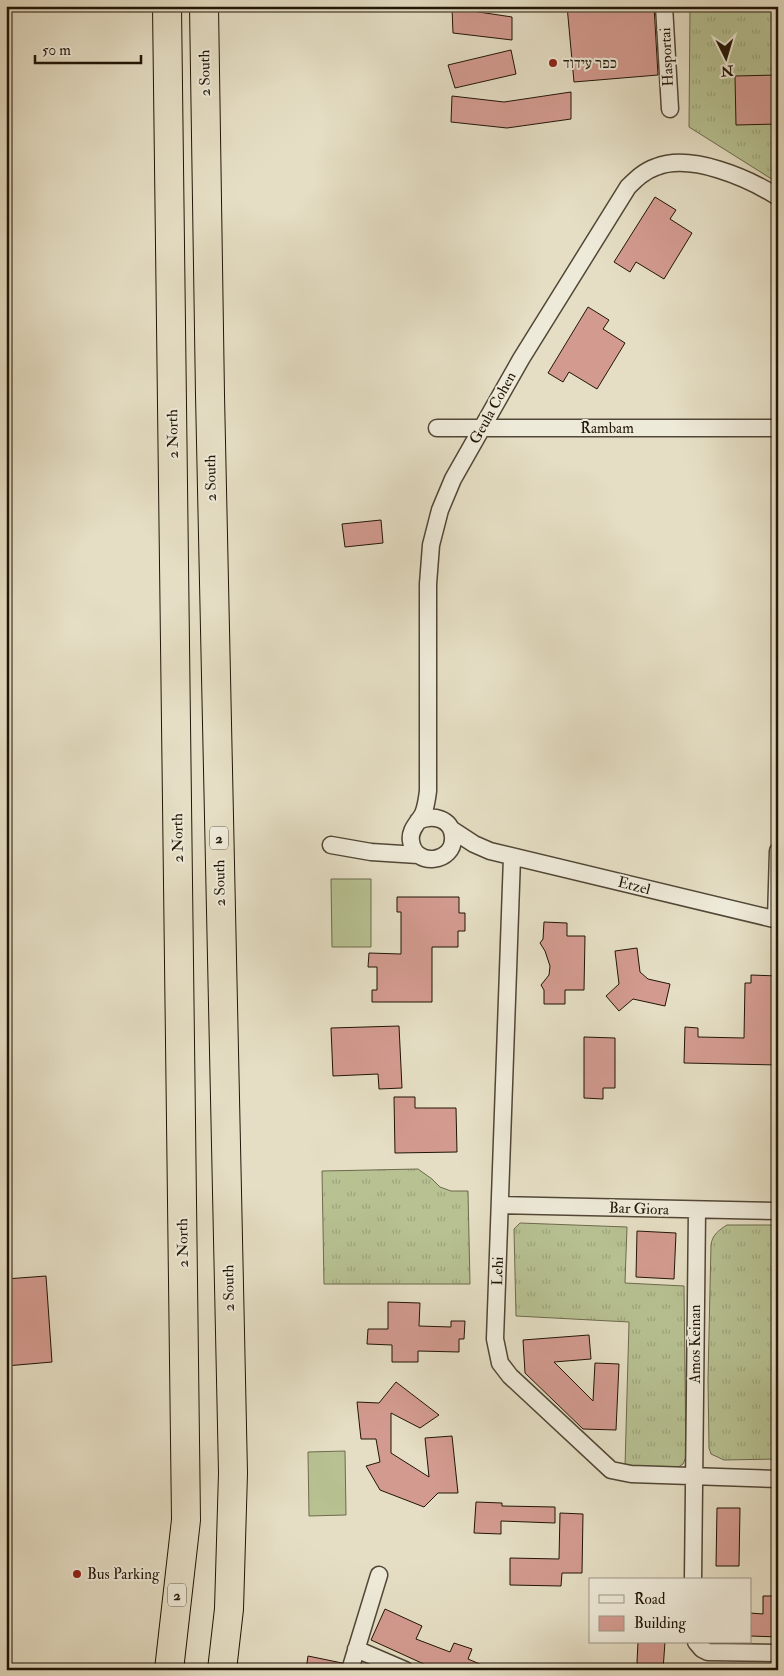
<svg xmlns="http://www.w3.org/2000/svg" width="784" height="1676" font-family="'IM FELL Double Pica','Frank Ruhl Libre',serif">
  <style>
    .grass { fill: url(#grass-tufts); stroke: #6c6b4c }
    .pitch { fill: #b7c192; stroke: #6c6b4c }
    .building { fill: #d39b90; stroke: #211506 }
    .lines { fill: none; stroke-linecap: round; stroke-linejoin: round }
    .minor-casing { stroke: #524736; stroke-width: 19 }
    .motorway-casing { stroke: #211506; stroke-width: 30 }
    .minor { stroke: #eeead9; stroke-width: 16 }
    .motorway { stroke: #e5dec4; stroke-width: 28 }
    .poi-dot { fill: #8f2418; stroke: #eeead9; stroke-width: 2 }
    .labels { text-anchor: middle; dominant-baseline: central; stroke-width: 4; stroke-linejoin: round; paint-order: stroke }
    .shield { fill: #eeead9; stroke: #5e5545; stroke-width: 1 }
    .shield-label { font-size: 14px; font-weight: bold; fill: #211506 }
    .street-label { font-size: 15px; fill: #211506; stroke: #eeead9 }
    .poi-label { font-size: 15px; fill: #211506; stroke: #eeead9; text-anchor: start }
  </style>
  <defs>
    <pattern id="grass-tufts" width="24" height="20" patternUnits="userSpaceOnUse" patternTransform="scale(1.25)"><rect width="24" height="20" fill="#b7c192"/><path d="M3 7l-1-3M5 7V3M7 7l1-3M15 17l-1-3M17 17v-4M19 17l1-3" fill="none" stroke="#9da57c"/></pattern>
  </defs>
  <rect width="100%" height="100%" fill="#e5dec4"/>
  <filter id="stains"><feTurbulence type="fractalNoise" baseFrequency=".004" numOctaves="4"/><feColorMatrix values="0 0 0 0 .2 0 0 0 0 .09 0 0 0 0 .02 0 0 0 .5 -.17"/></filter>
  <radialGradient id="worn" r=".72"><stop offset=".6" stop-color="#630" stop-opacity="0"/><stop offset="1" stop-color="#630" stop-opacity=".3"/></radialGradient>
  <path class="grass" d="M 690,6 L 778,6 L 778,183 L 689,127 Z
    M 418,1169 L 432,1179 L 440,1187 L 451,1191 L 468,1191 L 470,1284 L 324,1284 L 322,1171 Z
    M 520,1223 L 627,1227 L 625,1283 L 684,1286 L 686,1457 L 683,1464 L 677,1468 L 625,1467 L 629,1322 L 516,1316 L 514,1229 Z
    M 727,1225 L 778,1225 L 778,1459 L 724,1460 L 711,1454 L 709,1448 L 708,1379 L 711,1245 C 712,1235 719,1230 727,1225 Z"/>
  <path class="pitch" d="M 331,879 L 371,879 L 371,947 L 332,947 Z
    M 345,1451 L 346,1515 L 309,1516 L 308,1452 Z"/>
  <path class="building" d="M 567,6 L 654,6 L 658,75 L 574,82 Z
    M 452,8 L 512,17 L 512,40 L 453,33 Z
    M 511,50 L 516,74 L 455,88 L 448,65 Z
    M 778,75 L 778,124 L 736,125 L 735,76 Z
    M 571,92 L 571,119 L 507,128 L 451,122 L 452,96 L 504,102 Z
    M 655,197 L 676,210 L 670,219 L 692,233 L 664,279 L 636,262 L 630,272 L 614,262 Z
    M 588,307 L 609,320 L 603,329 L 625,343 L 597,389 L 569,372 L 563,382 L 548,373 Z
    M 381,520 L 383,543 L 345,547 L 342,524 Z
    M 397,897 L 459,897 L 459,913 L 465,913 L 465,931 L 458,931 L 458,947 L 432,947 L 432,1002 L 372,1002 L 372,990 L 377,990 L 377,967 L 368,967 L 369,953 L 401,954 L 401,912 L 397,912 Z
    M 544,922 L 567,923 L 567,936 L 585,936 L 584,990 L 565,990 L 565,1004 L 544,1004 L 544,990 L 541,985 L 549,975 L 550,966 L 545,951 L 540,943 L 543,939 Z
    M 637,948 L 640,972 L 648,979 L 670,984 L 665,1006 L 633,999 L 619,1011 L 606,996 L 619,984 L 615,951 Z
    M 751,975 L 778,976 L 778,1065 L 684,1063 L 685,1027 L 698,1028 L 698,1037 L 744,1038 L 745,983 L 751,983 Z
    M 399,1026 L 402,1088 L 379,1089 L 378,1074 L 333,1076 L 331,1028 Z
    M 584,1037 L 615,1038 L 615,1088 L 603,1088 L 603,1099 L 584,1098 Z
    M 394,1097 L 415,1097 L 415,1108 L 456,1108 L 457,1152 L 395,1153 Z
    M 637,1231 L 676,1233 L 674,1279 L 636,1277 Z
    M 46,1276 L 52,1362 L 6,1366 L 6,1279 Z
    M 388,1302 L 420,1303 L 419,1326 L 451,1327 L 451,1321 L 465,1321 L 464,1339 L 459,1339 L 459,1352 L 418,1351 L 418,1362 L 392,1362 L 392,1345 L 367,1344 L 368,1329 L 388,1329 Z
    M 589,1335 L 591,1359 L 554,1362 L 593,1401 L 595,1363 L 619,1364 L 616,1430 L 583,1429 L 525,1373 L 523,1340 Z
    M 396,1382 L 439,1415 L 420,1428 L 391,1413 L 391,1453 L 429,1477 L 425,1438 L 452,1436 L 458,1493 L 438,1493 L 424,1507 L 380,1490 L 366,1466 L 380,1462 L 376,1439 L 361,1439 L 357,1402 L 379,1403 Z
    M 476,1502 L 502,1503 L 502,1506 L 555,1507 L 555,1523 L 501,1521 L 501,1534 L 474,1533 Z
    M 717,1508 L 740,1508 L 739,1566 L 716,1566 Z
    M 560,1513 L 583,1514 L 582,1573 L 562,1573 L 561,1586 L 510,1585 L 510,1558 L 559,1559 Z
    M 763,1596 L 778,1596 L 778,1637 L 750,1636 L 750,1613 L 763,1614 Z
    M 385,1609 L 422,1626 L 416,1639 L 450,1652 L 454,1643 L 472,1649 L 468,1659 L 494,1670 L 437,1670 L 371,1640 Z
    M 638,1642 L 665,1642 L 663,1670 L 639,1670 L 637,1662 Z
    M 308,1656 L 342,1663 L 340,1670 L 306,1670 Z"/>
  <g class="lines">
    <g class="minor-casing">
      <path id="minor" d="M 664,6 L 670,109
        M 437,428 L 778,428
        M 418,821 C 432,814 452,818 453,837 C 455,863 414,868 411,841 C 409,830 418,823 423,814 C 426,807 427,799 428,791 L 428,584 L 431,545 L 440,510 L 453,479 L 521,359 L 628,187 C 636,179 644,171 656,167 C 691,153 748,178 778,197
        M 451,829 L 474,844 L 490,851 L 778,920
        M 331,845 L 371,852 L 418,855
        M 512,857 L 495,1339 L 500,1363 L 510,1376 L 611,1470 L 631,1474 L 778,1479
        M 776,920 L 778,851
        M 500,1205 L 778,1211
        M 693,1580 L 697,1210
        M 696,1642 L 702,1649 L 708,1652 L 778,1653
        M 356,1649 L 405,1670
        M 350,1670 L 379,1575"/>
    </g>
    <g class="motorway-casing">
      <path id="motorway" d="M 167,6 L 186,1520 L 169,1670
        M 204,6 L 210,395 L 233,1473 L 229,1609 L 222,1670"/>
    </g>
    <use href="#minor" class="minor"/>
    <use href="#motorway" class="motorway"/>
  </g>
  <g class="poi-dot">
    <circle cx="553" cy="63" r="5"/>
    <circle cx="77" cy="1574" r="5"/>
  </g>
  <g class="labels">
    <g class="shield">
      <rect x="210" y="826.5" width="18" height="23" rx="4"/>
      <rect x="168" y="1583.5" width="18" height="23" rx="4"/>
    </g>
    <g class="shield-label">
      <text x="219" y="838">2</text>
      <text x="177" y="1595">2</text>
    </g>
    <g class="street-label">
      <text transform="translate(667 57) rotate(-93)">Hasportai</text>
      <text transform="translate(205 73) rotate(-91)">2 South</text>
      <text transform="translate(493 408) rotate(-61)">Geula Cohen</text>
      <text x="607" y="428">Rambam</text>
      <text transform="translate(173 434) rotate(-91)">2 North</text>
      <text transform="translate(211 478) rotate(-91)">2 South</text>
      <text transform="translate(178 838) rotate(-91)">2 North</text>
      <text transform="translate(220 883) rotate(-91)">2 South</text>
      <text transform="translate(634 886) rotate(14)">Etzel</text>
      <text transform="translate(639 1209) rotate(2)">Bar Giora</text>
      <text transform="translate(183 1243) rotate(-91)">2 North</text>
      <text transform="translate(498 1271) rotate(-88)">Lehi</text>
      <text transform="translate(229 1288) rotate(-91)">2 South</text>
      <text transform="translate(695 1344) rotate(-90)">Amos Keinan</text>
    </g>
    <g class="poi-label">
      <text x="563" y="63">כפר עידוד</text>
      <text x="87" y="1574">Bus Parking</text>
    </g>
  </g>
  <rect width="784" height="1676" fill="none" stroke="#e5dec4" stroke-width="25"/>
  <rect x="8" y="8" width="769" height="1661" fill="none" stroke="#211506" stroke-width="2.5"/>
  <rect x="12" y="12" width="759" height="1651" fill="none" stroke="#211506"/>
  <rect x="589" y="1578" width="162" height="65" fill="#eeead9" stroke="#9c9585"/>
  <rect x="599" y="1595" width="25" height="8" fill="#eeead9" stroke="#9c9585"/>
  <text x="634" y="1604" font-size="15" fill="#211506">Road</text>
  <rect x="599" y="1616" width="25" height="15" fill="#d39b90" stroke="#9c9585"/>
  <text x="634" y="1628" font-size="15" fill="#211506">Building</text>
  <g transform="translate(726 58) rotate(175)" stroke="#eeead9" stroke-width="4" paint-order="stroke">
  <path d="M0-4L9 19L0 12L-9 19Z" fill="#211506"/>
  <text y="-8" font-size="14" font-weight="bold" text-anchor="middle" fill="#211506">N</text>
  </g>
  <path d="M35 55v8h106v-8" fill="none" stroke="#211506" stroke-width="2.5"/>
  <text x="42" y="55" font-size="15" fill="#211506" stroke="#eeead9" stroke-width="4" paint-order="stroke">50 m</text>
  <rect width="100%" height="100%" filter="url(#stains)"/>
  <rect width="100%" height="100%" fill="url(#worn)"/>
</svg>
